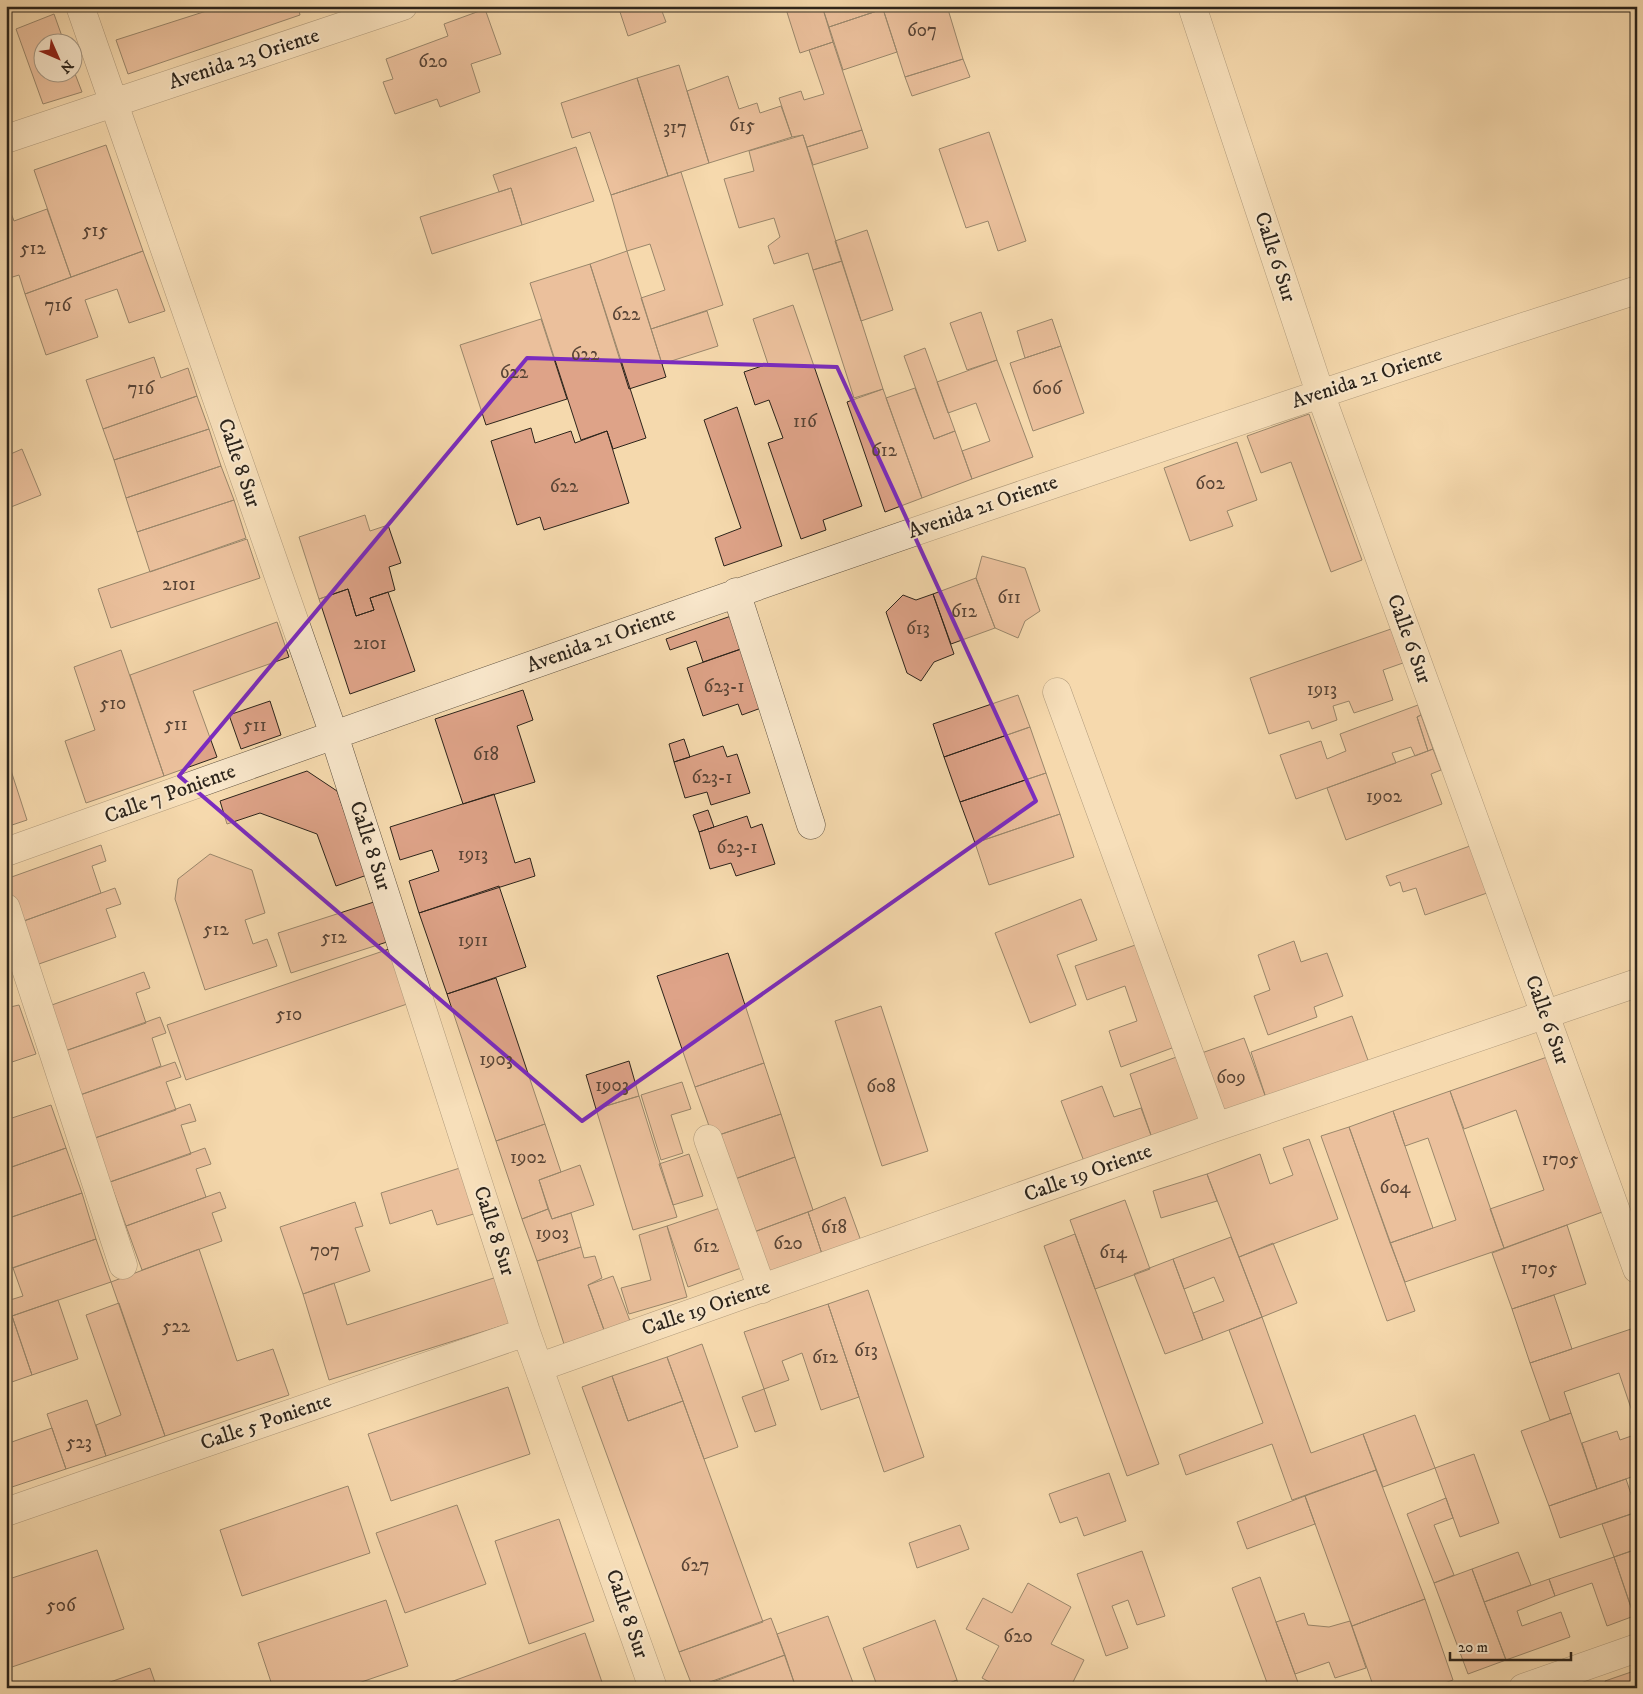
<svg xmlns="http://www.w3.org/2000/svg" width="1643" height="1694" font-family="'IM FELL DW Pica',serif">
  <style>
    .building { fill: #dea388; stroke: #2c241b }
    .lines { fill: none; stroke-linecap: round; stroke-linejoin: round }
    .street-casing { stroke: #5e5140; stroke-width: 29 }
    .street { stroke: #f8e6ca; stroke-width: 28 }
    .marked { fill: none; stroke: #7b2cbf; stroke-width: 4; stroke-linejoin: round }
    .labels { text-anchor: middle; dominant-baseline: central; stroke-width: 4; stroke-linejoin: round; paint-order: stroke }
    .number-label { font-size: 19px; fill: #584436 }
    .street-label { font-size: 21px; fill: #2c241b; stroke: #f8e6ca }
  </style>
  <rect width="100%" height="100%" fill="#f5d9ad"/>
  <filter id="stains"><feTurbulence type="fractalNoise" baseFrequency=".004" numOctaves="4"/><feColorMatrix values="0 0 0 0 .2 0 0 0 0 .09 0 0 0 0 .02 0 0 0 .5 -.17"/></filter>
  <radialGradient id="worn" r=".72"><stop offset=".6" stop-color="#630" stop-opacity="0"/><stop offset="1" stop-color="#630" stop-opacity=".3"/></radialGradient>
  <path class="building" d="M 222,6 L 298,6 L 300,15 L 128,74 L 116,40 Z
    M 618,6 L 660,6 L 666,22 L 628,36 Z
    M 785,6 L 822,6 L 833,42 L 800,53 Z
    M 822,6 L 882,6 L 883,9 L 829,27 Z
    M 891,6 L 947,6 L 963,59 L 905,77 L 883,9 Z
    M 485,9 L 501,54 L 471,64 L 480,92 L 440,107 L 437,99 L 395,114 L 383,82 L 393,79 L 386,59 L 448,36 L 444,24 Z
    M 883,9 L 897,52 L 843,70 L 829,27 Z
    M 54,14 L 64,42 L 42,42 L 42,72 L 72,72 L 72,66 L 82,92 L 43,104 L 16,29 Z
    M 833,42 L 862,130 L 807,147 L 803,135 L 792,137 L 779,98 L 801,91 L 804,100 L 824,94 L 809,50 Z
    M 963,59 L 970,77 L 912,96 L 905,77 Z
    M 679,65 L 709,163 L 668,176 L 637,78 Z
    M 728,76 L 739,109 L 757,103 L 760,113 L 781,106 L 792,137 L 709,163 L 687,91 Z
    M 637,78 L 668,176 L 611,195 L 590,132 L 572,138 L 561,103 Z
    M 862,130 L 868,148 L 813,165 L 807,147 Z
    M 989,132 L 1026,241 L 998,251 L 988,221 L 966,228 L 939,149 Z
    M 803,135 L 842,261 L 813,270 L 808,253 L 774,264 L 768,246 L 780,237 L 774,218 L 739,228 L 724,179 L 754,171 L 749,151 Z
    M 106,145 L 143,251 L 71,277 L 34,170 Z
    M 576,147 L 594,201 L 522,225 L 511,188 L 499,192 L 493,175 Z
    M 681,172 L 723,305 L 651,329 L 641,298 L 665,290 L 650,244 L 627,251 L 611,195 Z
    M 511,188 L 522,225 L 432,254 L 420,217 Z
    M 6,200 L 14,221 L 47,209 L 71,277 L 25,294 L 19,275 L 6,279 Z
    M 867,230 L 893,310 L 861,321 L 835,241 Z
    M 143,251 L 165,311 L 129,323 L 117,289 L 85,300 L 98,337 L 46,355 L 25,294 Z
    M 627,251 L 666,377 L 629,389 L 590,264 Z
    M 842,261 L 883,389 L 854,398 L 813,270 Z
    M 590,264 L 646,438 L 613,449 L 607,431 L 581,440 L 530,283 Z
    M 793,305 L 862,506 L 823,520 L 826,530 L 801,539 L 768,443 L 783,438 L 769,400 L 755,405 L 744,372 L 768,364 L 753,319 Z
    M 707,311 L 718,346 L 662,364 L 651,329 Z
    M 981,312 L 997,360 L 967,370 L 950,323 Z
    M 541,319 L 567,399 L 486,425 L 460,345 Z
    M 1052,319 L 1061,346 L 1025,358 L 1017,331 Z
    M 1061,346 L 1084,413 L 1033,431 L 1010,363 Z
    M 925,348 L 955,431 L 934,439 L 904,356 Z
    M 154,357 L 161,378 L 188,368 L 197,396 L 103,429 L 86,380 Z
    M 997,360 L 1033,457 L 972,479 L 962,451 L 990,441 L 976,403 L 948,413 L 937,382 Z
    M 915,388 L 934,439 L 955,431 L 972,479 L 922,498 L 886,398 Z
    M 883,389 L 922,498 L 885,512 L 847,402 Z
    M 197,396 L 209,429 L 114,460 L 103,429 Z
    M 737,407 L 782,546 L 724,566 L 715,538 L 741,528 L 704,420 Z
    M 1309,414 L 1362,560 L 1331,572 L 1291,462 L 1261,473 L 1247,436 Z
    M 531,428 L 535,443 L 571,431 L 575,443 L 607,431 L 629,503 L 544,530 L 540,517 L 517,525 L 491,441 Z
    M 209,429 L 221,466 L 126,498 L 114,460 Z
    M 1237,442 L 1257,500 L 1227,511 L 1233,526 L 1190,541 L 1164,468 Z
    M 22,449 L 41,495 L 6,509 L 6,456 Z
    M 221,466 L 234,500 L 137,532 L 126,498 Z
    M 234,500 L 246,538 L 150,572 L 137,532 Z
    M 365,515 L 370,531 L 388,525 L 401,563 L 389,567 L 395,590 L 370,598 L 374,610 L 356,616 L 348,589 L 319,599 L 299,537 Z
    M 247,539 L 260,578 L 111,628 L 98,589 Z
    M 982,556 L 1025,568 L 1040,611 L 1025,621 L 1018,638 L 995,628 L 976,578 Z
    M 976,578 L 995,628 L 951,644 L 933,594 Z
    M 348,589 L 356,616 L 374,610 L 370,598 L 388,592 L 415,671 L 350,694 L 319,599 Z
    M 933,594 L 954,654 L 934,662 L 921,681 L 907,673 L 886,612 L 903,595 L 916,600 Z
    M 731,616 L 741,649 L 703,662 L 696,641 L 670,650 L 666,639 Z
    M 277,622 L 289,657 L 193,691 L 217,757 L 164,776 L 130,675 Z
    M 1391,629 L 1403,663 L 1383,670 L 1393,700 L 1354,713 L 1349,701 L 1333,706 L 1337,720 L 1312,729 L 1309,721 L 1269,734 L 1250,678 Z
    M 741,649 L 761,708 L 742,715 L 738,704 L 703,716 L 687,668 Z
    M 121,650 L 164,776 L 86,803 L 65,741 L 95,730 L 74,667 Z
    M 523,690 L 533,720 L 517,726 L 535,782 L 463,804 L 435,719 Z
    M 1018,695 L 1030,727 L 944,757 L 933,724 Z
    M 270,701 L 281,735 L 241,749 L 229,715 Z
    M 1418,705 L 1421,715 L 1417,717 L 1428,751 L 1415,756 L 1411,747 L 1392,753 L 1396,763 L 1296,799 L 1280,755 L 1321,741 L 1327,759 L 1346,751 L 1340,734 Z
    M 1421,715 L 1433,749 L 1428,751 L 1417,717 Z
    M 1030,727 L 1046,773 L 960,802 L 944,757 Z
    M 684,739 L 690,757 L 674,762 L 669,744 Z
    M 723,746 L 727,757 L 737,754 L 750,793 L 711,805 L 707,792 L 685,798 L 674,762 Z
    M 1433,749 L 1441,770 L 1431,774 L 1442,804 L 1346,840 L 1327,788 Z
    M 6,755 L 27,820 L 6,827 Z
    M 307,771 L 337,791 L 367,875 L 336,886 L 317,834 L 260,813 L 227,824 L 220,801 Z
    M 1046,773 L 1060,814 L 975,843 L 960,802 Z
    M 494,794 L 515,863 L 530,858 L 535,876 L 419,913 L 409,881 L 439,871 L 432,850 L 400,860 L 390,827 Z
    M 708,810 L 714,827 L 699,832 L 693,815 Z
    M 1060,814 L 1074,857 L 989,885 L 975,843 Z
    M 747,816 L 751,828 L 762,824 L 775,864 L 736,876 L 731,863 L 710,869 L 699,832 Z
    M 101,845 L 106,861 L 92,866 L 101,893 L 21,922 L 6,879 Z
    M 1470,846 L 1487,893 L 1425,915 L 1416,888 L 1403,892 L 1400,882 L 1390,886 L 1386,876 Z
    M 210,854 L 252,870 L 265,913 L 245,920 L 253,944 L 267,939 L 277,966 L 205,990 L 175,899 L 178,879 Z
    M 499,886 L 526,967 L 447,994 L 419,913 Z
    M 115,888 L 121,904 L 106,909 L 116,937 L 36,965 L 21,922 Z
    M 1081,899 L 1097,940 L 1057,955 L 1076,1005 L 1030,1023 L 995,933 Z
    M 377,901 L 390,941 L 291,973 L 278,933 Z
    M 1294,941 L 1301,962 L 1327,953 L 1343,996 L 1314,1007 L 1317,1017 L 1268,1035 L 1254,996 L 1270,990 L 1258,955 Z
    M 1144,942 L 1180,1045 L 1121,1067 L 1109,1031 L 1137,1021 L 1125,986 L 1087,1000 L 1075,966 Z
    M 392,948 L 410,1003 L 186,1080 L 167,1025 Z
    M 728,953 L 764,1063 L 695,1087 L 657,976 Z
    M 144,972 L 150,988 L 136,993 L 146,1023 L 65,1051 L 49,1006 Z
    M 496,978 L 545,1124 L 496,1141 L 447,994 Z
    M 19,1005 L 36,1054 L 6,1064 L 6,1008 Z
    M 881,1006 L 928,1151 L 882,1166 L 835,1021 Z
    M 1352,1016 L 1369,1063 L 1266,1098 L 1251,1052 Z
    M 160,1017 L 166,1033 L 152,1038 L 161,1066 L 80,1095 L 65,1051 Z
    M 1244,1038 L 1266,1098 L 1218,1116 L 1196,1055 Z
    M 1182,1055 L 1206,1119 L 1152,1138 L 1130,1074 Z
    M 1550,1056 L 1605,1211 L 1504,1248 L 1490,1209 L 1544,1190 L 1516,1110 L 1464,1129 L 1450,1091 Z
    M 629,1061 L 639,1096 L 596,1109 L 586,1075 Z
    M 175,1062 L 181,1077 L 166,1082 L 176,1110 L 95,1138 L 80,1095 Z
    M 764,1063 L 781,1114 L 713,1137 L 695,1087 Z
    M 682,1082 L 691,1109 L 671,1115 L 683,1153 L 661,1160 L 641,1095 Z
    M 1102,1086 L 1114,1117 L 1141,1108 L 1152,1138 L 1085,1164 L 1061,1101 Z
    M 1450,1091 L 1504,1248 L 1405,1282 L 1390,1243 L 1456,1220 L 1428,1138 L 1405,1146 L 1393,1111 Z
    M 639,1096 L 677,1217 L 633,1230 L 596,1109 Z
    M 190,1104 L 196,1121 L 181,1125 L 191,1154 L 110,1182 L 95,1138 Z
    M 51,1105 L 66,1148 L 6,1169 L 6,1120 Z
    M 1393,1111 L 1433,1228 L 1390,1243 L 1349,1127 Z
    M 781,1114 L 795,1157 L 735,1179 L 713,1137 Z
    M 545,1124 L 561,1172 L 539,1180 L 548,1209 L 522,1219 L 496,1141 Z
    M 1349,1127 L 1415,1311 L 1387,1321 L 1321,1136 Z
    M 1309,1139 L 1338,1219 L 1239,1257 L 1207,1174 L 1260,1154 L 1270,1184 L 1293,1175 L 1283,1148 Z
    M 66,1148 L 82,1193 L 6,1219 L 6,1169 Z
    M 205,1148 L 211,1164 L 196,1169 L 206,1197 L 126,1226 L 110,1182 Z
    M 689,1154 L 703,1196 L 673,1205 L 659,1164 Z
    M 795,1157 L 813,1210 L 754,1232 L 735,1179 Z
    M 580,1165 L 594,1205 L 552,1219 L 539,1180 Z
    M 463,1167 L 477,1213 L 437,1225 L 432,1210 L 390,1224 L 381,1193 Z
    M 1207,1174 L 1217,1201 L 1161,1218 L 1153,1191 Z
    M 220,1192 L 226,1208 L 212,1213 L 222,1241 L 142,1270 L 126,1226 Z
    M 82,1193 L 96,1239 L 6,1270 L 6,1219 Z
    M 845,1197 L 861,1241 L 822,1254 L 808,1212 Z
    M 1125,1200 L 1150,1269 L 1095,1289 L 1070,1220 Z
    M 355,1202 L 363,1226 L 355,1228 L 370,1271 L 303,1294 L 280,1227 Z
    M 723,1207 L 744,1267 L 688,1287 L 667,1226 Z
    M 548,1209 L 552,1219 L 571,1213 L 581,1247 L 537,1261 L 522,1219 Z
    M 808,1212 L 822,1254 L 769,1273 L 754,1232 Z
    M 1567,1225 L 1586,1284 L 1512,1309 L 1492,1253 Z
    M 667,1226 L 687,1297 L 629,1314 L 621,1288 L 651,1280 L 639,1235 Z
    M 1075,1234 L 1159,1464 L 1127,1476 L 1044,1246 Z
    M 1231,1237 L 1262,1317 L 1203,1340 L 1193,1313 L 1224,1301 L 1214,1277 L 1184,1289 L 1173,1259 Z
    M 96,1239 L 111,1282 L 12,1316 L 7,1301 L 23,1296 L 13,1268 Z
    M 1273,1243 L 1297,1303 L 1262,1317 L 1239,1257 Z
    M 581,1247 L 584,1258 L 595,1256 L 602,1278 L 588,1285 L 604,1330 L 564,1344 L 537,1261 Z
    M 199,1249 L 237,1361 L 273,1349 L 289,1395 L 165,1436 L 111,1282 Z
    M 1173,1259 L 1203,1340 L 1165,1354 L 1134,1274 Z
    M 500,1276 L 514,1322 L 329,1380 L 303,1294 L 334,1283 L 347,1325 Z
    M 613,1276 L 630,1321 L 604,1330 L 588,1285 Z
    M 868,1290 L 924,1457 L 884,1472 L 828,1304 Z
    M 1554,1295 L 1572,1349 L 1530,1363 L 1512,1309 Z
    M 6,1300 L 12,1316 L 6,1318 Z
    M 58,1300 L 78,1359 L 32,1375 L 12,1316 Z
    M 119,1303 L 165,1436 L 106,1456 L 96,1425 L 121,1415 L 86,1315 Z
    M 828,1304 L 859,1397 L 821,1410 L 802,1353 L 782,1361 L 789,1380 L 764,1389 L 744,1332 Z
    M 12,1316 L 32,1375 L 6,1384 L 6,1318 Z
    M 1262,1317 L 1311,1453 L 1363,1434 L 1376,1470 L 1292,1500 L 1272,1444 L 1186,1475 L 1179,1455 L 1263,1423 L 1229,1330 Z
    M 1637,1327 L 1637,1426 L 1619,1373 L 1564,1392 L 1571,1413 L 1550,1420 L 1530,1363 Z
    M 702,1344 L 738,1447 L 704,1459 L 667,1357 Z
    M 667,1357 L 683,1401 L 628,1421 L 612,1376 Z
    M 612,1376 L 628,1421 L 683,1401 L 763,1622 L 679,1652 L 582,1387 Z
    M 508,1387 L 530,1454 L 391,1501 L 368,1434 Z
    M 764,1389 L 776,1425 L 755,1432 L 742,1397 Z
    M 87,1400 L 106,1456 L 66,1469 L 47,1414 Z
    M 1571,1413 L 1597,1489 L 1549,1506 L 1521,1431 Z
    M 1415,1415 L 1435,1468 L 1383,1487 L 1363,1434 Z
    M 52,1428 L 66,1469 L 6,1489 L 6,1444 Z
    M 1617,1431 L 1620,1440 L 1637,1434 L 1637,1475 L 1597,1489 L 1582,1443 Z
    M 1474,1454 L 1499,1523 L 1460,1537 L 1435,1468 Z
    M 1376,1470 L 1425,1599 L 1352,1626 L 1305,1496 Z
    M 1109,1473 L 1126,1521 L 1084,1536 L 1077,1517 L 1060,1523 L 1049,1494 Z
    M 1626,1479 L 1637,1512 L 1560,1538 L 1549,1506 Z
    M 348,1486 L 370,1553 L 242,1596 L 220,1530 Z
    M 1305,1496 L 1315,1524 L 1247,1549 L 1237,1522 Z
    M 1446,1498 L 1453,1518 L 1434,1525 L 1454,1575 L 1434,1583 L 1407,1514 Z
    M 457,1505 L 486,1584 L 405,1613 L 376,1533 Z
    M 1637,1512 L 1637,1549 L 1614,1557 L 1602,1524 Z
    M 559,1519 L 594,1621 L 529,1644 L 495,1541 Z
    M 960,1525 L 969,1549 L 917,1568 L 909,1543 Z
    M 1637,1549 L 1637,1615 L 1634,1616 L 1614,1557 Z
    M 97,1550 L 124,1629 L 6,1669 L 6,1580 Z
    M 1142,1551 L 1165,1616 L 1137,1625 L 1128,1600 L 1112,1606 L 1128,1648 L 1106,1656 L 1077,1574 Z
    M 1518,1552 L 1531,1585 L 1484,1602 L 1472,1569 Z
    M 1614,1557 L 1634,1616 L 1607,1626 L 1592,1583 L 1555,1596 L 1549,1579 Z
    M 1472,1569 L 1506,1660 L 1468,1674 L 1434,1583 Z
    M 1260,1577 L 1276,1622 L 1300,1688 L 1269,1688 L 1232,1588 Z
    M 1549,1579 L 1555,1596 L 1517,1611 L 1522,1626 L 1561,1612 L 1570,1637 L 1506,1660 L 1484,1602 Z
    M 1028,1583 L 1071,1607 L 1051,1644 L 1084,1660 L 1070,1688 L 1001,1688 L 982,1678 L 999,1646 L 966,1629 L 983,1598 L 1012,1613 Z
    M 1425,1599 L 1453,1680 L 1431,1688 L 1374,1688 L 1352,1626 Z
    M 386,1600 L 408,1666 L 344,1688 L 273,1688 L 258,1643 Z
    M 1304,1613 L 1308,1625 L 1329,1627 L 1350,1621 L 1366,1668 L 1335,1678 L 1329,1662 L 1295,1674 L 1276,1622 Z
    M 828,1616 L 855,1688 L 796,1688 L 777,1634 Z
    M 771,1618 L 785,1655 L 693,1688 L 679,1652 Z
    M 935,1620 L 957,1680 L 937,1688 L 878,1688 L 863,1648 Z
    M 585,1633 L 604,1688 L 434,1688 Z
    M 785,1655 L 796,1688 L 697,1688 Z
    M 150,1668 L 157,1688 L 93,1688 Z
    M 1637,1670 L 1637,1688 L 1607,1688 L 1605,1681 Z
    M 957,1680 L 959,1688 L 937,1688 Z"/>
  <g class="lines">
    <g class="street-casing">
      <path id="street" d="M 80,6 L 334,735 L 526,1332 L 653,1688
        M 1192,6 L 1320,393 L 1637,1269
        M 6,139 L 403,6
        M 736,592 L 811,825
        M 1057,692 L 1216,1127
        M 6,852 C 548,658 1089,467 1637,290
        M 6,908 L 123,1265
        M 708,1139 L 762,1289
        M 540,1367 L 1216,1127 L 1637,983
        M 6,1512 L 526,1332
        M 1523,1688 L 1637,1648"/>
    </g>
    <use href="#street" class="street"/>
  </g>
  <path d="M0 0H1643V1694H0ZM 527,358 L 837,367 L 1036,801 L 582,1121 L 179,776 Z" fill="#f5d9ad" fill-opacity=".55" fill-rule="evenodd"/>
  <path class="marked" d="M 527,358 L 837,367 L 1036,801 L 582,1121 L 179,776 Z"/>
  <g class="labels">
    <g class="number-label">
      <text x="922" y="30">607</text>
      <text x="433" y="61">620</text>
      <text x="742" y="125">615</text>
      <text x="675" y="127">317</text>
      <text x="95" y="230">515</text>
      <text x="33" y="248">512</text>
      <text x="58" y="305">716</text>
      <text x="626" y="314">622</text>
      <text x="585" y="354">622</text>
      <text x="514" y="372">622</text>
      <text x="141" y="388">716</text>
      <text x="1047" y="388">606</text>
      <text x="805" y="421">116</text>
      <text x="884" y="450">612</text>
      <text x="1210" y="483">602</text>
      <text x="564" y="486">622</text>
      <text x="179" y="584">2101</text>
      <text x="1009" y="597">611</text>
      <text x="964" y="611">612</text>
      <text x="918" y="628">613</text>
      <text x="370" y="643">2101</text>
      <text x="724" y="686">623-1</text>
      <text x="1322" y="689">1913</text>
      <text x="113" y="703">510</text>
      <text x="176" y="724">511</text>
      <text x="255" y="725">511</text>
      <text x="486" y="754">618</text>
      <text x="712" y="777">623-1</text>
      <text x="1384" y="796">1902</text>
      <text x="737" y="847">623-1</text>
      <text x="473" y="854">1913</text>
      <text x="216" y="929">512</text>
      <text x="334" y="937">512</text>
      <text x="473" y="940">1911</text>
      <text x="289" y="1014">510</text>
      <text x="496" y="1059">1903</text>
      <text x="1231" y="1077">609</text>
      <text x="612" y="1085">1903</text>
      <text x="881" y="1086">608</text>
      <text x="528" y="1157">1902</text>
      <text x="1560" y="1159">1705</text>
      <text x="1395" y="1187">604</text>
      <text x="834" y="1227">618</text>
      <text x="552" y="1233">1903</text>
      <text x="788" y="1243">620</text>
      <text x="706" y="1246">612</text>
      <text x="325" y="1250">707</text>
      <text x="1113" y="1252">614</text>
      <text x="1539" y="1268">1705</text>
      <text x="176" y="1326">522</text>
      <text x="866" y="1350">613</text>
      <text x="825" y="1357">612</text>
      <text x="79" y="1442">523</text>
      <text x="695" y="1565">627</text>
      <text x="61" y="1605">506</text>
      <text x="1018" y="1636">620</text>
    </g>
    <g class="street-label">
      <text transform="translate(244 59) rotate(-18)">Avenida 23 Oriente</text>
      <text transform="translate(1275 257) rotate(72)">Calle 6 Sur</text>
      <text transform="translate(1367 378) rotate(-18)">Avenida 21 Oriente</text>
      <text transform="translate(239 463) rotate(71)">Calle 8 Sur</text>
      <text transform="translate(983 507) rotate(-19)">Avenida 21 Oriente</text>
      <text transform="translate(1409 639) rotate(70)">Calle 6 Sur</text>
      <text transform="translate(601 640) rotate(-20)">Avenida 21 Oriente</text>
      <text transform="translate(170 794) rotate(-20)">Calle 7 Poniente</text>
      <text transform="translate(370 846) rotate(72)">Calle 8 Sur</text>
      <text transform="translate(1547 1020) rotate(70)">Calle 6 Sur</text>
      <text transform="translate(1088 1173) rotate(-20)">Calle 19 Oriente</text>
      <text transform="translate(494 1231) rotate(72)">Calle 8 Sur</text>
      <text transform="translate(706 1308) rotate(-19)">Calle 19 Oriente</text>
      <text transform="translate(266 1422) rotate(-19)">Calle 5 Poniente</text>
      <text transform="translate(627 1614) rotate(71)">Calle 8 Sur</text>
    </g>
  </g>
  <rect width="1643" height="1694" fill="none" stroke="#f5d9ad" stroke-width="25"/>
  <rect x="8" y="8" width="1628" height="1679" fill="none" stroke="#2c241b" stroke-width="2.5"/>
  <rect x="12" y="12" width="1618" height="1669" fill="none" stroke="#2c241b"/>
  <g transform="translate(58 58) rotate(135)"><circle r="24" fill="#f8e6ca" stroke="#a69884"/>
  <path d="M0-4L9 19L0 12L-9 19Z" fill="#8f2418"/>
  <text y="-8" font-size="14" font-weight="bold" text-anchor="middle" fill="#2c241b">N</text>
  </g>
  <path d="M1450 1652v8h121v-8" fill="none" stroke="#2c241b" stroke-width="2.5"/>
  <text x="1458" y="1652" font-size="15" fill="#2c241b" stroke="#f8e6ca" stroke-width="4" paint-order="stroke">20 m</text>
  <rect width="100%" height="100%" filter="url(#stains)"/>
  <rect width="100%" height="100%" fill="url(#worn)"/>
</svg>
